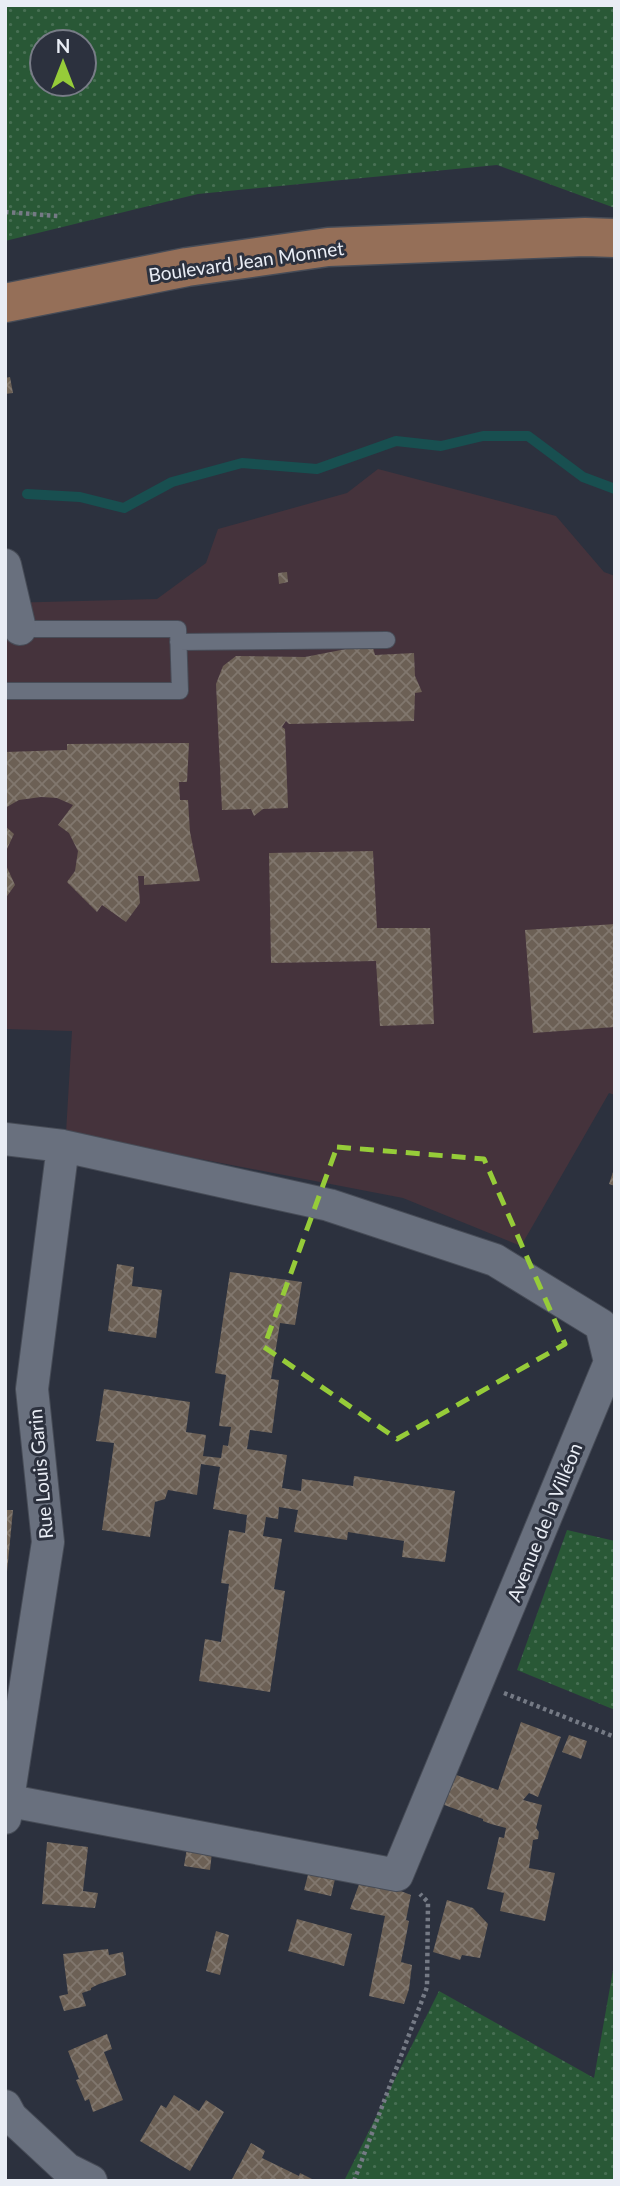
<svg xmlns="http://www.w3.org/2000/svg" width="620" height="2186" font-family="Lato,sans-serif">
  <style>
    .education { fill: #45333c }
    .green { fill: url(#green-dots); fill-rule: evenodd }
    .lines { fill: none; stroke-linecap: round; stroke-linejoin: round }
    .stream { stroke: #184f50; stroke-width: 10 }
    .building { fill: url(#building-cross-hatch) }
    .lane-casing { stroke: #474c57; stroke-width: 18 }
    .street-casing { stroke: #474c57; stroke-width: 34 }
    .primary-casing { stroke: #474c57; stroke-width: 41 }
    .path { stroke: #757a85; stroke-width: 4.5; stroke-dasharray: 3.5 3.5; stroke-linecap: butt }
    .lane { stroke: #69707e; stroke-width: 16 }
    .street { stroke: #69707e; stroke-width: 32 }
    .primary { stroke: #956f58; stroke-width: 38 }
    .marked { fill: none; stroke: #96cc39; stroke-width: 5; stroke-dasharray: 14 9; stroke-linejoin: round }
    .labels { text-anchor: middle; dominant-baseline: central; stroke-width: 6; stroke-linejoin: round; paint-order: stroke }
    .street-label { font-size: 19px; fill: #e9edf5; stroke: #2c313e }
  </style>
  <defs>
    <pattern id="green-dots" width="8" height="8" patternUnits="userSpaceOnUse" patternTransform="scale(1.75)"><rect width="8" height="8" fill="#295836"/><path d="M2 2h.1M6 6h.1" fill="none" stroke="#487054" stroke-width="1.8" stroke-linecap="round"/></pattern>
    <pattern id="building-cross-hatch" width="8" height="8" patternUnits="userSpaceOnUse" patternTransform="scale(1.75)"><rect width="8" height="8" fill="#6c6055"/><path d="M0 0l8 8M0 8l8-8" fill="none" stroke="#81776e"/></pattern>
  </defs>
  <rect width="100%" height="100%" fill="#2c313e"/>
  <path class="education" d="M 378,469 L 556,516 L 604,572 L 615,576 L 615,1095 L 609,1093 L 521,1246 L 403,1198 L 66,1133 L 72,1031 L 5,1029 L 5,603 L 157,599 L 206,563 L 218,529 L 347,493 Z"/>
  <path class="green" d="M 5,5 L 615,5 L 615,208 L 497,165 L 198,194 L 5,241 ZM 42,42 L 84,42 L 84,84 L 42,84 Z
    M 567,1530 L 615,1541 L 615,1710 L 517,1670 Z
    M 615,1959 L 615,2181 L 344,2181 L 439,1991 L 594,2078 Z"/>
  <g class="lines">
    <path class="stream" d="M 27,494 L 80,497 L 124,508 L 172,482 L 242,463 L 317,469 L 396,441 L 441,446 L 483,436 L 528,436 L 583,477 L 615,489"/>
  </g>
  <path class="building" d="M 10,377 L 13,393 L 5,394 L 5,378 Z
    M 287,572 L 288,582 L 279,584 L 278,573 Z
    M 372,644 L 375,655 L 414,653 L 415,676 L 422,692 L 415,693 L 414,721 L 289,724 L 286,721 L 282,727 L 285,729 L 288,808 L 263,809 L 254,816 L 251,809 L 222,810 L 216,684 L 223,666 L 236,656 L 305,657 Z
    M 189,743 L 187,782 L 179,782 L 180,800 L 188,800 L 190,832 L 200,881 L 144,885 L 144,876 L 138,876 L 140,903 L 126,922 L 102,905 L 97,912 L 67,882 L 75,871 L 78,851 L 69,833 L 58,825 L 73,805 L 57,798 L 41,797 L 19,800 L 5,808 L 5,752 L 67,750 L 67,744 Z
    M 5,826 L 14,834 L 6,851 L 5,851 Z
    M 373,851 L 377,928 L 430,928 L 434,1024 L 380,1026 L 376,961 L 271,963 L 269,853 Z
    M 5,863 L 15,885 L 5,899 Z
    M 615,924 L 615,1027 L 533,1033 L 525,930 Z
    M 614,1169 L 615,1169 L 615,1186 L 609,1184 Z
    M 117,1264 L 134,1267 L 132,1286 L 162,1290 L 156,1338 L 108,1331 Z
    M 230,1272 L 302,1282 L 295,1325 L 280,1323 L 271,1379 L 279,1380 L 272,1433 L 250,1430 L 247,1449 L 287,1455 L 282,1488 L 301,1491 L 302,1479 L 353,1486 L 354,1476 L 455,1491 L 445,1562 L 402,1557 L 404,1541 L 348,1532 L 347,1540 L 294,1532 L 298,1510 L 279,1507 L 278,1519 L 266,1517 L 263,1536 L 282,1539 L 274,1589 L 285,1591 L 270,1692 L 199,1681 L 205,1639 L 221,1642 L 229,1584 L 221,1583 L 229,1530 L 245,1533 L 247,1515 L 213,1509 L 220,1467 L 201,1464 L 197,1495 L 168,1490 L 165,1499 L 155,1502 L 150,1537 L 102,1530 L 114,1443 L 96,1441 L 104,1389 L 190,1402 L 186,1432 L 206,1435 L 203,1456 L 221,1458 L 223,1445 L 228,1446 L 231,1427 L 219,1426 L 226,1375 L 215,1373 Z
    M 5,1510 L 13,1510 L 7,1572 L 5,1572 Z
    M 521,1722 L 561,1737 L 538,1797 L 529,1793 L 523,1800 L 542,1805 L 536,1828 L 539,1832 L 538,1839 L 533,1840 L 529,1868 L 555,1873 L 545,1921 L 500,1911 L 504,1893 L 487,1889 L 499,1837 L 504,1838 L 506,1828 L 491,1824 L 483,1821 L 483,1819 L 436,1802 L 448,1772 L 498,1790 Z
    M 569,1735 L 587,1741 L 581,1759 L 562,1752 Z
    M 47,1842 L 88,1847 L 83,1891 L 98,1893 L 95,1908 L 42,1904 Z
    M 187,1848 L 212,1852 L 210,1870 L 184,1866 Z
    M 310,1867 L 336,1875 L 331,1896 L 304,1890 Z
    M 362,1876 L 411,1895 L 406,1920 L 409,1921 L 401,1962 L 412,1965 L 409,1989 L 404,2004 L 369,1996 L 385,1916 L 350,1909 Z
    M 447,1900 L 473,1908 L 488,1924 L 480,1958 L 462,1955 L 460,1960 L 433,1952 Z
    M 297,1919 L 352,1934 L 344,1966 L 288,1951 Z
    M 216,1931 L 229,1935 L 220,1975 L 206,1971 Z
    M 108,1949 L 109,1955 L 123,1952 L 126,1975 L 99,1984 L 91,1988 L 91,1990 L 82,1993 L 86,2006 L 64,2011 L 59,1996 L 68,1994 L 63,1954 Z
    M 107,2034 L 112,2049 L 104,2052 L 123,2100 L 93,2112 L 89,2099 L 85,2101 L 76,2080 L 79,2079 L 68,2051 Z
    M 174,2095 L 199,2111 L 206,2100 L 224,2112 L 190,2171 L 140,2141 L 161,2105 L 166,2108 Z
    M 251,2143 L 265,2151 L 262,2158 L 299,2176 L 300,2173 L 316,2181 L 231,2181 Z"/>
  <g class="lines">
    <g class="lane-casing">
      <path id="lane" d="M 178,642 L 387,640
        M 5,691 L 180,691 L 178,629 L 15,629"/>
    </g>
    <g class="street-casing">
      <path id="street" d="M 5,565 L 20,629
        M 5,1139 L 63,1146 L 329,1205 L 495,1260 L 601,1325 L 610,1362 L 397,1875 L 5,1800
        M 5,1818 L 48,1542 L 32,1389 L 63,1146
        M 5,2106 L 11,2117 L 67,2169 L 91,2181"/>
    </g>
    <g class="primary-casing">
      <path id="primary" d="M 5,303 L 187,267 L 328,247 L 585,237 L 615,238"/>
    </g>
    <path class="path" d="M 5,212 L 58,216
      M 504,1693 L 615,1737
      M 354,2181 L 427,1987 L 428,1902 L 420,1894"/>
    <use href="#lane" class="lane"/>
    <use href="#street" class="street"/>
    <use href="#primary" class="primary"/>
  </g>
  <path class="marked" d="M 337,1147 L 484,1159 L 565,1344 L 397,1439 L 264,1347 Z"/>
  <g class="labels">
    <g class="street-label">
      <text transform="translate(246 261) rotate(-8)">Boulevard Jean Monnet</text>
      <text transform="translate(40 1474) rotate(-95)">Rue Louis Garin</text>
      <text transform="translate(544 1522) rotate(-68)">Avenue de la Villéon</text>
    </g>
  </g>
  <rect width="620" height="2186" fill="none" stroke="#e9edf5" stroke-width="14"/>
  <g transform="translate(63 63)"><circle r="33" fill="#2c313e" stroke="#787c87" stroke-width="2"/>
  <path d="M0-5L12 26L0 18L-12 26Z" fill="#96cc39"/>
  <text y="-10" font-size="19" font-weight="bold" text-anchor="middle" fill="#e9edf5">N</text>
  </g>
</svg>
